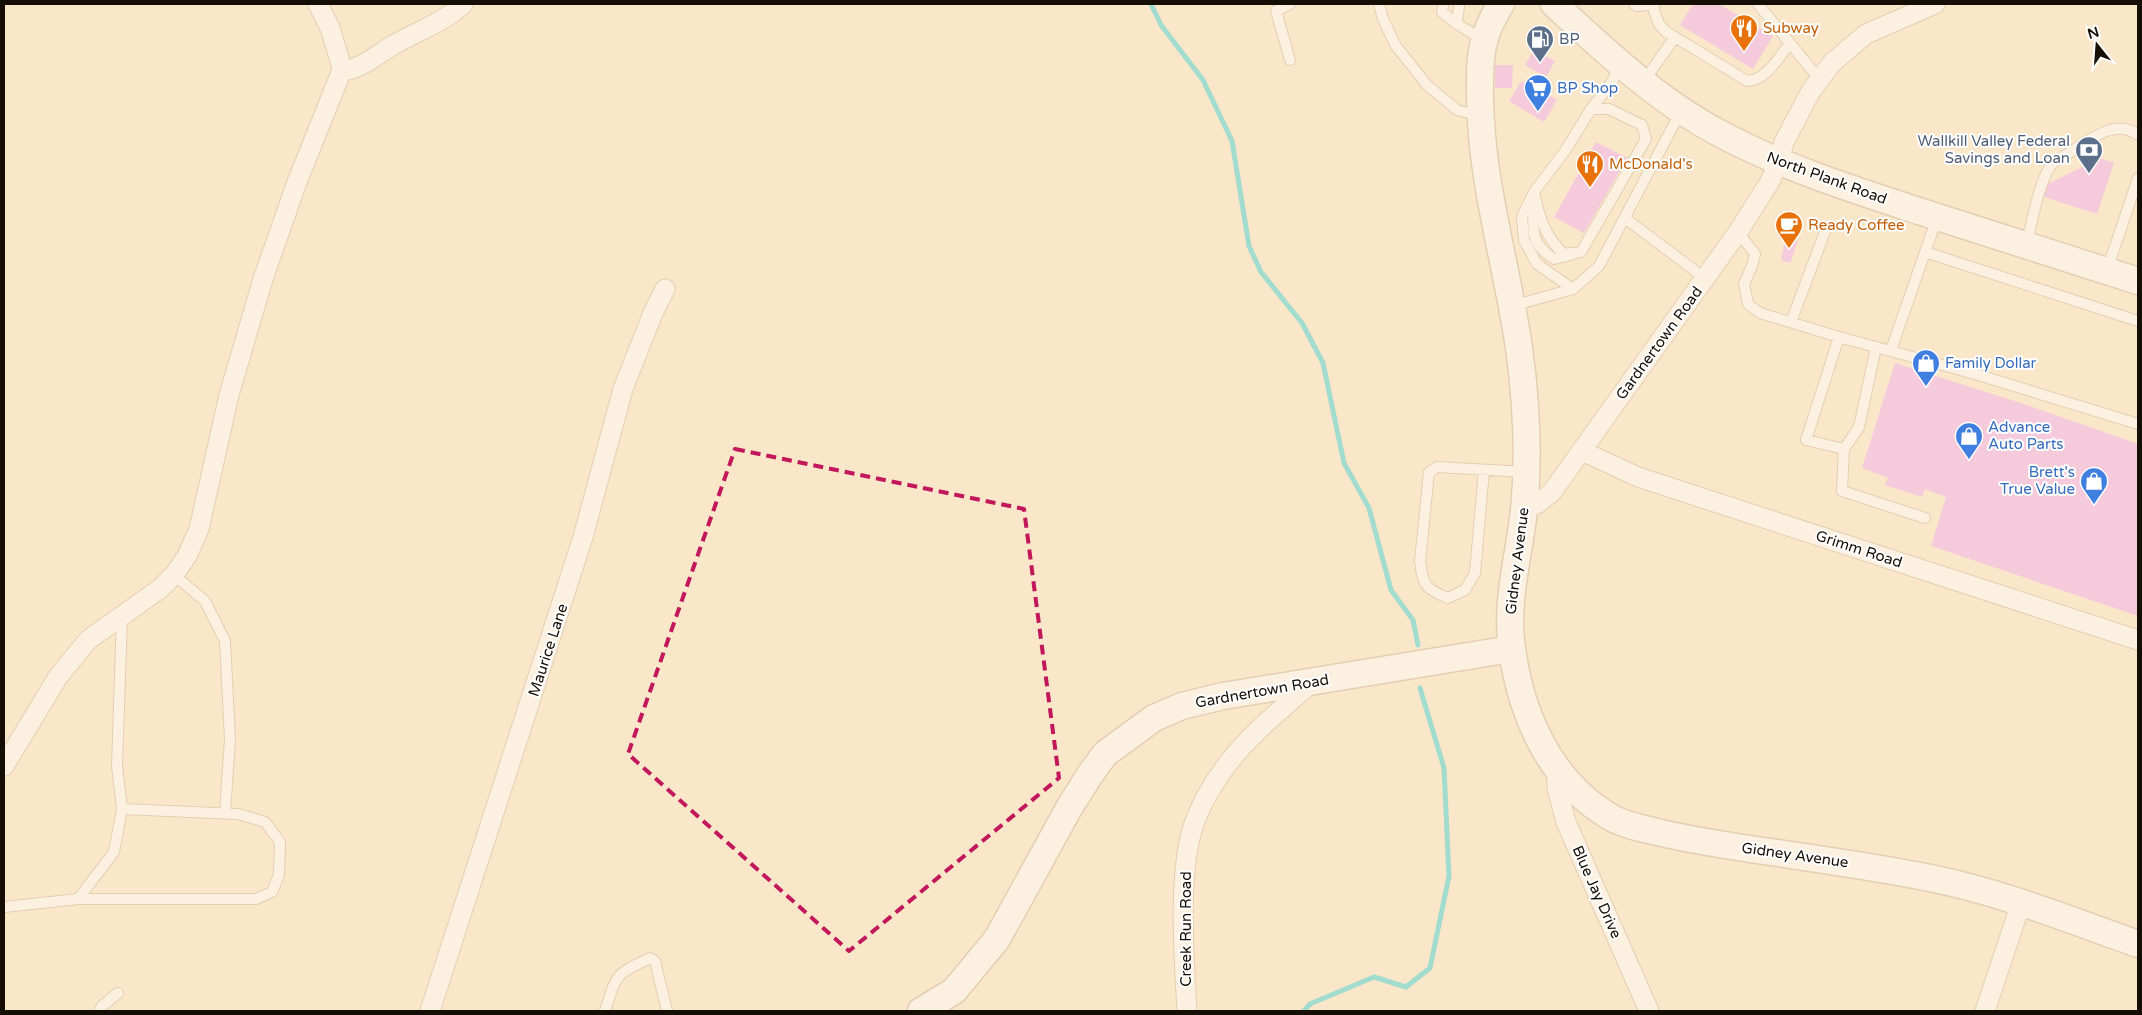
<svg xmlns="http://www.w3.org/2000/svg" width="2142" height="1015" font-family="'Varela Round',sans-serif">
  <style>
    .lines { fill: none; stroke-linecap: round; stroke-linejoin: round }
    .stream { stroke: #36d0d5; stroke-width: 5 }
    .building { fill: #f0acf3 }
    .lane-casing { stroke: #c7b499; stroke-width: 12 }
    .street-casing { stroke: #c7b499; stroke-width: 21 }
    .secondary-casing { stroke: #c7b499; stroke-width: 29 }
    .lane { stroke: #fff; stroke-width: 10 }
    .street { stroke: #fff; stroke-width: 19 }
    .secondary { stroke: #fff; stroke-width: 26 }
    .marked { fill: none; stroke: #c2185b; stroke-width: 4; stroke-dasharray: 10 6; stroke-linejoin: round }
    .labels { text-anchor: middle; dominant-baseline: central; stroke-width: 4; stroke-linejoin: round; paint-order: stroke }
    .food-label { font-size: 15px; fill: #c56008; stroke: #fff; text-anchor: start }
    .service-label { font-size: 15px; fill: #4e5e75; stroke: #fff; text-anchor: start }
    .shop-label { font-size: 15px; fill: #366cbe; stroke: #fff; text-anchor: start }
    .street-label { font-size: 15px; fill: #150e05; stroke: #fff }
  </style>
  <rect width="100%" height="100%" fill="#fae6c9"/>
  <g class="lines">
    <path class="stream" d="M 1151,4 L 1161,25 L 1203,80 L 1232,141 L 1249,246 L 1261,272 L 1302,323 L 1323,363 L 1344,463 L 1369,508 L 1391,590 L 1413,620 L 1418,645
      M 1304,1011 L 1310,1004 L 1374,977 L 1406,987 L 1430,968 L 1449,876 L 1444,768 L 1420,688"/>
  </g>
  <path class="building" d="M 1693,4 L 1719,4 L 1773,36 L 1753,69 L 1680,25 Z
    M 1534,50 L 1555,61 L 1546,77 L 1525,65 Z
    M 1495,65 L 1513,65 L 1512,88 L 1495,88 Z
    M 1526,81 L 1557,100 L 1544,122 L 1509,101 L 1520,83 Z
    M 1596,142 L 1627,158 L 1584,233 L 1554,217 Z
    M 2100,158 L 2114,163 L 2097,214 L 2041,196 L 2044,186 Z
    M 1786,237 L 1798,241 L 1790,263 L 1781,260 Z
    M 1895,363 L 2024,404 L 2138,444 L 2138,616 L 1931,546 L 1946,497 L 1925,489 L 1922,497 L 1885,485 L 1888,478 L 1862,468 Z"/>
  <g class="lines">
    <g class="lane-casing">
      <path id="lane" d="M 1379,4 L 1383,19 L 1396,46 L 1427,85 L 1457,110 L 1480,116
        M 1443,4 L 1442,12 L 1457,24
        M 1634,4 L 1637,6 L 1655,4
        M 1758,4 L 1820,80
        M 1652,5 L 1659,24 L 1665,31 L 1747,81 C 1767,80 1778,58 1790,43
        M 1459,6 L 1457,24 L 1484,40
        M 1290,60 L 1276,11 L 1290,4
        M 1619,65 L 1612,82 L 1591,109 L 1565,151 L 1534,192 L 1522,217 L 1524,240 L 1537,264 L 1573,289 L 1599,266 L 1681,111
        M 1644,81 L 1675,37
        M 1534,192 C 1539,217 1545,237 1564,254 L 1581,252 L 1646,139 L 1642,125 L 1609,109 L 1591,109
        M 1534,205 C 1532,230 1531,245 1554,259 L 1571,255
        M 1626,219 L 1706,279
        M 1738,232 L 1755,254 L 1752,266 L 1744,284 L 1748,304 L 1760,313 L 1839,337 L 1975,374 L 2138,424
        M 2026,245 C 2032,224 2038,185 2050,167 C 2054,160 2065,156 2072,151 C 2091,139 2116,118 2138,135
        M 1925,252 L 2138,321
        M 2107,270 L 2138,178
        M 1512,306 L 1573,289
        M 1791,322 L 1826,229
        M 1839,337 L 1806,440 L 1844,449 L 1842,491 L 1925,518
        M 1891,350 L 1937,218
        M 1844,449 L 1859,427 L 1876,347
        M 1484,470 L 1475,573 L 1465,590 L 1448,598 C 1425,589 1423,585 1420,561 L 1429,472 L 1437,467 L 1525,472
        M 174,575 L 205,601 L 225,641 L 230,739 L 225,813
        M 78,899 L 114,852 L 122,809
        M 4,907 L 78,899 L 256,899 L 272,892 L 279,875 L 280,842 L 265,822 L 238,814 L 122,809 L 117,766 L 122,616
        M 99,1011 L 102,1006 L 118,993
        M 605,1011 C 617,974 614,975 650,958 L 655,961 L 667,1011"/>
    </g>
    <g class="street-casing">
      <path id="street" d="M 318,4 L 330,28 L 343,71 C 364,68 378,53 397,43 C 420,30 444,22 463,4
        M 1582,451 L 1638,477 L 2138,640
        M 1524,509 L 1537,504 L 1552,492 L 1738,232 L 1769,183 L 1779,162 L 1784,142 L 1811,91 L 1832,63 L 1866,34 L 1935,4
        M 4,766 L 58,677 L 88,640 L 161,588 L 174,575 L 187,556 L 199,529 L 229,395 L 263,279 L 297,182 L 342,70
        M 1557,770 L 1557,788 L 1566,822 L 1649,1011
        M 430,1011 L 583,537 L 623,389 L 653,313 L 665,289
        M 1187,1011 C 1184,957 1178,881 1192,830 C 1199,807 1212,785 1226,766 C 1250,734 1283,708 1312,682
        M 1985,1011 L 2021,903"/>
    </g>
    <g class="secondary-casing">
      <path id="secondary" d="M 1501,4 C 1494,15 1487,29 1484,42 C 1479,60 1480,80 1480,98 C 1481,183 1507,265 1519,348 C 1526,399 1529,459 1524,510 C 1519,557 1505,602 1512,649 C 1521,714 1549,779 1607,815 C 1621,824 1637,827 1653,831 C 1685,839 1717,844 1750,849 C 1810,858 1871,866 1930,878 C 2001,892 2070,920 2138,944
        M 1554,4 C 1605,51 1656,99 1717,132 C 1784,168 1854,190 1925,213 C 1996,235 2067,258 2138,281
        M 921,1011 L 954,991 L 997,939 L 1069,808 L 1091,773 L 1105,754 L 1154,718 L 1182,706 L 1223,696 L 1511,649"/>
    </g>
    <use href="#lane" class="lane"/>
    <use href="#street" class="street"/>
    <use href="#secondary" class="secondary"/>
  </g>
  <path d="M0 0H2142V1015H0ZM 735,449 L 1024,509 L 1059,778 L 849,951 L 628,754 Z" fill="#fae6c9" fill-opacity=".55" fill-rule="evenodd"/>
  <path class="marked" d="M 735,449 L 1024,509 L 1059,778 L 849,951 L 628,754 Z"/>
  <defs>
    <g id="restaurant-pin" transform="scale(1.4375)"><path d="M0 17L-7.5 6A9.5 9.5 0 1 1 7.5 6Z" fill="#e8710a" stroke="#fff"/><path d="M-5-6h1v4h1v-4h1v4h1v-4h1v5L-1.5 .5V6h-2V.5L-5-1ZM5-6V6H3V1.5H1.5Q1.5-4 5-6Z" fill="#fff"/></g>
    <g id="fuel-pin" transform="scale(1.4375)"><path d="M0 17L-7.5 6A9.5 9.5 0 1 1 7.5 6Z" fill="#5c6f8a" stroke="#fff"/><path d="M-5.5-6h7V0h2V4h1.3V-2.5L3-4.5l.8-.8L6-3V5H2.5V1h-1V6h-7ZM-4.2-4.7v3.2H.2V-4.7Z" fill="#fff"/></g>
    <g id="supermarket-pin" transform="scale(1.4375)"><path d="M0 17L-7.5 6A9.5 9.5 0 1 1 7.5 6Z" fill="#3f7fe0" stroke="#fff"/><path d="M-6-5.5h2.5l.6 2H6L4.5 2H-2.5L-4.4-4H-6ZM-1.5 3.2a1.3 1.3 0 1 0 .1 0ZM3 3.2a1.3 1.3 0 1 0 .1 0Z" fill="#fff"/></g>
    <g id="bank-pin" transform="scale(1.4375)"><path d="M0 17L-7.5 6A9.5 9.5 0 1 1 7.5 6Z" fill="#5c6f8a" stroke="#fff"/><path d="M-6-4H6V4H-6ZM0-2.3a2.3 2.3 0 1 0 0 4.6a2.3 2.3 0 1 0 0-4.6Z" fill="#fff"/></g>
    <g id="cafe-pin" transform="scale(1.4375)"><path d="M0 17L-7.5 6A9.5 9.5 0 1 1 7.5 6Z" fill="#e8710a" stroke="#fff"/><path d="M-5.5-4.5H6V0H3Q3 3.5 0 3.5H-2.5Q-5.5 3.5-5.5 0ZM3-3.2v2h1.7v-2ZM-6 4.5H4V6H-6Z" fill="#fff"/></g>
    <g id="shop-pin" transform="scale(1.4375)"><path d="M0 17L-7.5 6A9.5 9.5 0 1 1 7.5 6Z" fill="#3f7fe0" stroke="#fff"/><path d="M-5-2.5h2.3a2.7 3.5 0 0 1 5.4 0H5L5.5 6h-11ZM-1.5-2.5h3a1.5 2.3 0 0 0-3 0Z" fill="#fff"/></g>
  </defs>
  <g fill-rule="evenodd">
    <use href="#restaurant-pin" x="1744" y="28"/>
    <use href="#fuel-pin" x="1540" y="39"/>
    <use href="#supermarket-pin" x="1538" y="88"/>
    <use href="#bank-pin" x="2089" y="150"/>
    <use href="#restaurant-pin" x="1590" y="164"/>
    <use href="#cafe-pin" x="1789" y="225"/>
    <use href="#shop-pin" x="1926" y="363"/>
    <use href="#shop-pin" x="1969" y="436"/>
    <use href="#shop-pin" x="2094" y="481"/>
  </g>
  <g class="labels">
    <g class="food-label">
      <text x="1763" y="28">Subway</text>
      <text x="1609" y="164">McDonald's</text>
      <text x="1808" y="225">Ready Coffee</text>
    </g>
    <g class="service-label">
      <text x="1559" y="39">BP</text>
      <text x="2070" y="141" text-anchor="end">Wallkill Valley Federal<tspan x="2070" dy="17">Savings and Loan</tspan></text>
    </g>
    <g class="shop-label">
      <text x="1557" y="88">BP Shop</text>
      <text x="1945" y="363">Family Dollar</text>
      <text x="1988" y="427">Advance<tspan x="1988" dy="17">Auto Parts</tspan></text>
      <text x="2075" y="472" text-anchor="end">Brett's<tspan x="2075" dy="17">True Value</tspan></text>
    </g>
    <g class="street-label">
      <text transform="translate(1827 178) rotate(20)">North Plank Road</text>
      <text transform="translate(1659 343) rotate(-54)">Gardnertown Road</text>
      <text transform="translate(1859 549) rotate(18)">Grimm Road</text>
      <text transform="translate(1517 561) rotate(-83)">Gidney Avenue</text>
      <text transform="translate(548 650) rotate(-72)">Maurice Lane</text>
      <text transform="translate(1262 691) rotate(-10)">Gardnertown Road</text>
      <text transform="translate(1795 855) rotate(8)">Gidney Avenue</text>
      <text transform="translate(1597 892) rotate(66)">Blue Jay Drive</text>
      <text transform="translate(1186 929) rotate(-90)">Creek Run Road</text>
    </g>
  </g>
  <rect width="2142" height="1015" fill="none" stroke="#150e05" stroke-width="10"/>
  <g transform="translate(2097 45) rotate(343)" stroke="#ffffff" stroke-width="4" paint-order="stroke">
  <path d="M0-4L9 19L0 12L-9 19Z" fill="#150e05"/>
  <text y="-8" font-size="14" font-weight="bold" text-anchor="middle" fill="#150e05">N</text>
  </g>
</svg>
